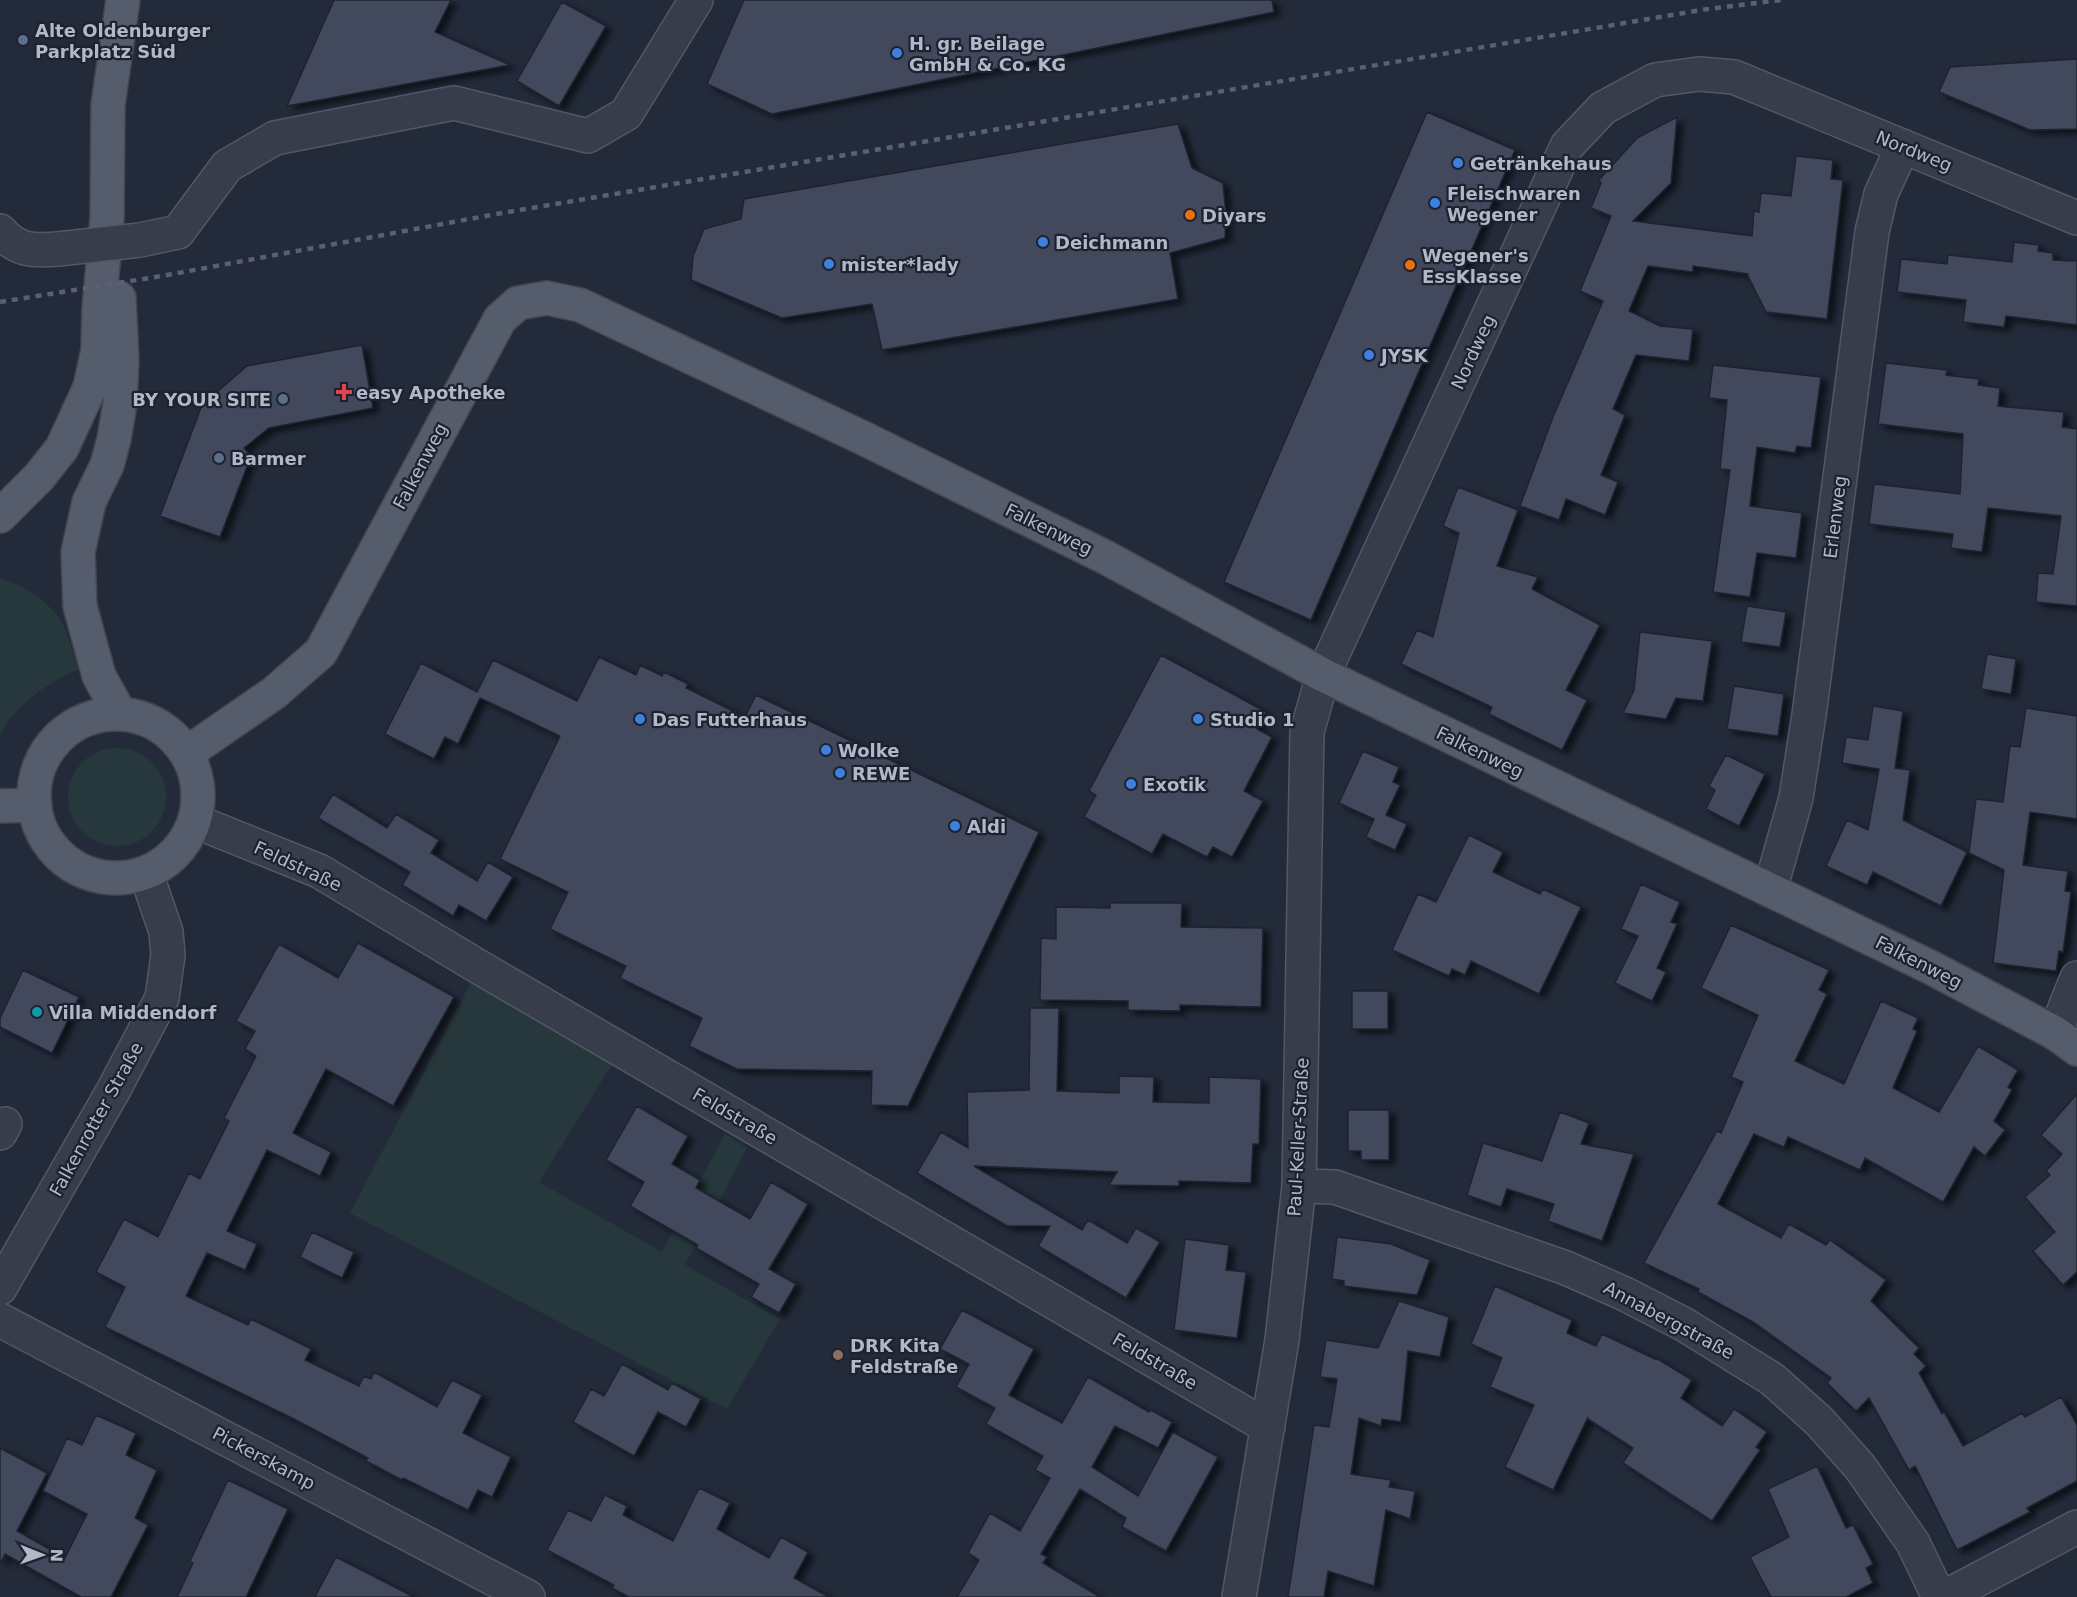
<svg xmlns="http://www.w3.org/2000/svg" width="2077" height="1597" font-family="'DejaVu Sans',sans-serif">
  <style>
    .green { fill: #26383c }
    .building { fill: #424a5c; stroke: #1e2431; stroke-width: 1.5; filter: url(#shadow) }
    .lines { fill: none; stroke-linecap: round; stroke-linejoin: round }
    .minor-casing { stroke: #525865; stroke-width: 36 }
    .major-casing { stroke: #404653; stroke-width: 36 }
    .minor { stroke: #373d4b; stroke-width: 33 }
    .major { stroke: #555c6b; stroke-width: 33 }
    .rail { stroke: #596071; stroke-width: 4.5; stroke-dasharray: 6 6; stroke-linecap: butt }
    .minor-bridge-casing { stroke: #525865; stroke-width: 36; stroke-linecap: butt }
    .minor-bridge { stroke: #373d4b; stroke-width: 33 }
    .service-dot { fill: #5c6f8a; stroke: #1c222f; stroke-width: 2 }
    .shop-dot { fill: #3f7fe0; stroke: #1c222f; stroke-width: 2 }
    .food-dot { fill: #e8710a; stroke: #1c222f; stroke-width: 2 }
    .health-dot { fill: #e0444e; stroke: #1c222f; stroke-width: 2 }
    .culture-dot { fill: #0f9aa8; stroke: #1c222f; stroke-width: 2 }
    .education-dot { fill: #8d6e63; stroke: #1c222f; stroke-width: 2 }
    .labels { text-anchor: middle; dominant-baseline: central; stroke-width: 4.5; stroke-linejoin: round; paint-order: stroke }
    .poi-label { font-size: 18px; font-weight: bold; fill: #b2b8c6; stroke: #1c222f; text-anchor: start }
    .street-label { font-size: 18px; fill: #b2b8c6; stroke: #1c222f }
  </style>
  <defs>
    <filter id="shadow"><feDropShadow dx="6" dy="4" stdDeviation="3" flood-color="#0009"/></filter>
  </defs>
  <rect width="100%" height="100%" fill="#232b3a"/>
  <path class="green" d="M 0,578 C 25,586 54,603 65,629 C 70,642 74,656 79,669 C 46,684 17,703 0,735 Z
    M68 797a49 49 0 1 1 98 0a49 49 0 1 1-98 0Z
    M 479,967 L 621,1050 L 539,1182 L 662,1252 L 725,1134 L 747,1148 L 685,1265 L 780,1319 L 727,1409 L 350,1213 Z"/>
  <path class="building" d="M 334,0 L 451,0 L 435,32 L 510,65 L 287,106 Z
    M 744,0 L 1272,0 L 1274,12 L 772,114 L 707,84 Z
    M 562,2 L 606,26 L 559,106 L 517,81 Z
    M 2077,59 L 2077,129 L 2030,130 L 1939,92 L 1950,67 Z
    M 1427,112 L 1515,150 L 1311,620 L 1224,582 Z
    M 1677,117 L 1671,183 L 1633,221 L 1752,236 L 1754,211 L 1759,212 L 1761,193 L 1791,196 L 1796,156 L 1833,160 L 1831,179 L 1843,180 L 1827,319 L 1766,312 L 1748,276 L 1748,274 L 1693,266 L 1693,272 L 1648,266 L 1629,311 L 1660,326 L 1693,329 L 1689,361 L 1636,355 L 1613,409 L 1625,415 L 1601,475 L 1618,482 L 1605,515 L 1566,499 L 1559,520 L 1520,506 L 1553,417 L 1603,301 L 1580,291 L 1611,216 L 1591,208 L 1601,183 L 1599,180 L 1637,138 Z
    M 1178,124 L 1192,168 L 1223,183 L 1226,215 L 1225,238 L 1170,253 L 1178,299 L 882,350 L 872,304 L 782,318 L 691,280 L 693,256 L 704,229 L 741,219 L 744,199 Z
    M 2014,242 L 2039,245 L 2038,251 L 2053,253 L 2053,260 L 2077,261 L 2077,325 L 2006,316 L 2004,327 L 1963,322 L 1966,300 L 1897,292 L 1901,259 L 1947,264 L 1948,255 L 2012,262 Z
    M 362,345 L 373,408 L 269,428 L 244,448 L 251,456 L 220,537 L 160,516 L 202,405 L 247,366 Z
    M 1886,363 L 1947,370 L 1946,375 L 1979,379 L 1978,385 L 2000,388 L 1998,406 L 2064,412 L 2062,427 L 2077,429 L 2077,606 L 2036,602 L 2038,573 L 2053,574 L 2061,516 L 1988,508 L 1982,552 L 1951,548 L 1953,534 L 1869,524 L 1874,484 L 1960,494 L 1963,434 L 1878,424 Z
    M 1713,365 L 1821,377 L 1811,448 L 1797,446 L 1795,453 L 1757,447 L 1750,506 L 1802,513 L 1796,558 L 1757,553 L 1750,597 L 1713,592 L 1730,470 L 1720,469 L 1727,400 L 1709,398 Z
    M 1458,487 L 1518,510 L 1497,566 L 1538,577 L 1532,589 L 1600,625 L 1566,690 L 1587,700 L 1562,750 L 1489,714 L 1492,707 L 1401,664 L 1417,630 L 1433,637 L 1459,533 L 1443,526 Z
    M 1747,606 L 1786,612 L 1780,647 L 1741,642 Z
    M 1640,632 L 1712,641 L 1703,701 L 1676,698 L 1666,719 L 1623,713 L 1634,690 Z
    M 1987,654 L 2016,659 L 2011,694 L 1981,689 Z
    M 1161,655 L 1266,712 L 1257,729 L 1272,737 L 1244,791 L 1263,801 L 1232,857 L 1213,847 L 1207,857 L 1163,834 L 1152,854 L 1084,817 L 1096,795 L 1089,791 Z
    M 599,657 L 636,675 L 640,665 L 662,676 L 664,672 L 688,684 L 686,688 L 745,717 L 756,695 L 1039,832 L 908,1106 L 871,1105 L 872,1071 L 737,1069 L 689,1046 L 702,1018 L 620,978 L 626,966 L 550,929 L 568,892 L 500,859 L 560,736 L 480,698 L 458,744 L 445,737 L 434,759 L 385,734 L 421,663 L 477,692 L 493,660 L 577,701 Z
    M 1734,686 L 1784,694 L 1778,736 L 1727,729 Z
    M 1873,706 L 1903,711 L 1895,768 L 1910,770 L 1903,820 L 1967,852 L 1941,906 L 1873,872 L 1867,885 L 1826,866 L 1847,820 L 1868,830 L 1879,769 L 1842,763 L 1846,737 L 1868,740 Z
    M 2026,708 L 2077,716 L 2077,819 L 2030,812 L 2023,865 L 2068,871 L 2065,891 L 2071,892 L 2063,952 L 2059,951 L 2056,971 L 1993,963 L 2004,870 L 1969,853 L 1976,799 L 2003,802 L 2010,746 L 2020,747 Z
    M 1363,751 L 1399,767 L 1393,782 L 1400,785 L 1386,815 L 1407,824 L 1395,850 L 1366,837 L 1374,819 L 1339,803 Z
    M 1726,755 L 1765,774 L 1739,826 L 1706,809 L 1715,790 L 1709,786 Z
    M 333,794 L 387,828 L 396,814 L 439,840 L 431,853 L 477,881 L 488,862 L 513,877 L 486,921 L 459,905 L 453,916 L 402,885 L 410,872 L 318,818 Z
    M 1469,835 L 1503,852 L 1493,872 L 1540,894 L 1543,889 L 1581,907 L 1539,994 L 1471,961 L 1465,975 L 1452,969 L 1449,976 L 1392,950 L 1418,894 L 1436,902 Z
    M 1641,884 L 1680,902 L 1671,922 L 1677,924 L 1657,968 L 1666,972 L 1652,1001 L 1615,983 L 1638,936 L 1621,929 Z
    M 1110,903 L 1182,903 L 1181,927 L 1263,928 L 1261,1007 L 1180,1005 L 1180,1011 L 1128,1010 L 1128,1001 L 1040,1000 L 1041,938 L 1056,939 L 1056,907 L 1110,908 Z
    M 1731,925 L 1829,970 L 1819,990 L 1827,994 L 1795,1061 L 1844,1084 L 1881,1001 L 1918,1018 L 1913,1029 L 1917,1031 L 1893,1088 L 1939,1112 L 1978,1046 L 2018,1070 L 2008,1087 L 2012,1090 L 1994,1121 L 2005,1130 L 1985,1156 L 1974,1147 L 1943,1202 L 1865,1158 L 1860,1170 L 1788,1137 L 1784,1147 L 1754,1134 L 1718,1204 L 1781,1238 L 1789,1224 L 1826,1245 L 1830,1240 L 1886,1280 L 1871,1301 L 1919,1348 L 1914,1354 L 1926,1366 L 1919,1373 L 1942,1414 L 1944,1412 L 1963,1446 L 2022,1413 L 2025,1417 L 2061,1397 L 2077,1425 L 2077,1481 L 2027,1508 L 2030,1512 L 1957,1550 L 1915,1466 L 1909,1470 L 1869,1398 L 1856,1411 L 1827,1383 L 1831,1378 L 1753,1322 L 1698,1292 L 1699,1289 L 1644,1263 L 1717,1131 L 1721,1133 L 1743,1082 L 1731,1077 L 1758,1015 L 1701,988 Z
    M 358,943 L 454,997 L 393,1106 L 326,1069 L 293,1133 L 331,1152 L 320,1176 L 267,1150 L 227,1231 L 257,1244 L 245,1270 L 207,1253 L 186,1296 L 248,1325 L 251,1319 L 311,1349 L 305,1360 L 359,1386 L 364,1376 L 371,1379 L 374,1372 L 437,1407 L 452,1380 L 482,1395 L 463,1433 L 511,1457 L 492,1497 L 478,1490 L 468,1510 L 403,1478 L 402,1480 L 366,1461 L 368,1458 L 292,1418 L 105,1327 L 125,1287 L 96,1272 L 124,1219 L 158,1237 L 189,1173 L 200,1179 L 229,1121 L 224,1118 L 256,1056 L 245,1049 L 255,1031 L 236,1021 L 279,944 L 338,978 Z
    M 23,970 L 79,997 L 52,1053 L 0,1027 L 0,1018 Z
    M 1352,991 L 1388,991 L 1388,1029 L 1352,1029 Z
    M 1030,1008 L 1059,1008 L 1057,1091 L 1119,1093 L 1119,1076 L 1154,1077 L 1153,1102 L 1209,1103 L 1209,1077 L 1261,1079 L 1259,1144 L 1253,1144 L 1251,1183 L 1179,1181 L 1179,1186 L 1109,1185 L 1117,1172 L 974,1166 L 1082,1230 L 1088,1220 L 1127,1243 L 1136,1228 L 1160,1242 L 1126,1298 L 1038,1246 L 1050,1226 L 1007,1226 L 917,1173 L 941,1132 L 968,1148 L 967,1092 L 1029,1090 Z
    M 2077,1094 L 2077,1272 L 2063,1285 L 2033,1251 L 2055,1232 L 2025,1197 L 2050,1175 L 2046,1171 L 2062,1154 L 2041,1135 Z
    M 637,1106 L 688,1136 L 672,1164 L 700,1180 L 696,1188 L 750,1219 L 771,1182 L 808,1204 L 769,1269 L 796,1284 L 779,1313 L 751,1297 L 759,1284 L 696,1248 L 698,1245 L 630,1206 L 644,1182 L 606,1160 Z
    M 1348,1110 L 1389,1110 L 1389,1160 L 1361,1160 L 1361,1151 L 1348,1151 Z
    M 1560,1112 L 1589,1123 L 1581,1144 L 1634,1154 L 1602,1241 L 1548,1221 L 1554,1204 L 1507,1189 L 1501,1207 L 1467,1195 L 1483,1143 L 1542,1161 Z
    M 312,1232 L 354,1252 L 342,1278 L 300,1257 Z
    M 1337,1237 L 1391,1244 L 1430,1260 L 1417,1295 L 1344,1286 L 1344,1281 L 1332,1279 Z
    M 1185,1239 L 1229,1245 L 1226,1270 L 1246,1272 L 1237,1338 L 1174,1330 Z
    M 1495,1286 L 1572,1320 L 1567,1333 L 1596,1346 L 1602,1334 L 1655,1359 L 1656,1358 L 1692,1380 L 1681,1398 L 1722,1426 L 1734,1409 L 1767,1432 L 1756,1447 L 1760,1450 L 1712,1521 L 1623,1463 L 1633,1448 L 1588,1419 L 1588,1417 L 1553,1490 L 1505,1467 L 1534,1405 L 1490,1387 L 1502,1358 L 1471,1344 Z
    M 1399,1301 L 1449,1317 L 1440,1357 L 1408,1351 L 1401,1422 L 1382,1419 L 1381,1426 L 1359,1418 L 1351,1474 L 1391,1480 L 1389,1487 L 1415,1491 L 1410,1519 L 1386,1510 L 1374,1586 L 1328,1571 L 1324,1597 L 1288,1597 L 1314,1425 L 1329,1427 L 1337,1379 L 1320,1377 L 1326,1340 L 1378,1348 Z
    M 962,1310 L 1034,1349 L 1009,1395 L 1062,1423 L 1088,1377 L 1149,1412 L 1151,1410 L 1172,1422 L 1158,1448 L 1115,1426 L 1092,1467 L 1138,1496 L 1173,1432 L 1218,1457 L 1166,1551 L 1122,1527 L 1126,1518 L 1080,1489 L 1041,1554 L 1047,1557 L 1043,1563 L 1100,1597 L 957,1597 L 979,1560 L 968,1553 L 990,1513 L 1020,1531 L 1050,1478 L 1035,1470 L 1043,1456 L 986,1424 L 995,1408 L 956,1387 L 969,1364 L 940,1349 Z
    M 622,1364 L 668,1390 L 672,1383 L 701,1399 L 686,1427 L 658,1412 L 634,1456 L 573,1422 L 591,1389 L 604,1396 Z
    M 96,1415 L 136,1433 L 126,1455 L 157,1470 L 135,1518 L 148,1525 L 111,1597 L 81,1597 L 5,1554 L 0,1564 L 0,1448 L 47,1473 L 17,1531 L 65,1558 L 87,1514 L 43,1491 L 67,1438 L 82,1445 Z
    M 1817,1466 L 1846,1528 L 1853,1525 L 1873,1564 L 1866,1568 L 1873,1583 L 1846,1597 L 1771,1597 L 1750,1557 L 1789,1537 L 1768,1489 Z
    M 228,1480 L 288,1509 L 246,1597 L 177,1597 L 193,1563 L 190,1561 Z
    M 699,1488 L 730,1503 L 717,1529 L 769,1558 L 781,1537 L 808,1552 L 794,1578 L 829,1597 L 629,1597 L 612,1588 L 614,1585 L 547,1550 L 568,1510 L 591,1521 L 605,1495 L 627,1506 L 623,1515 L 673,1541 Z
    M 336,1557 L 414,1597 L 315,1597 Z"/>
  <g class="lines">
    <g class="minor-casing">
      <path id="minor" d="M 0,231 C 17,251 33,251 58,249
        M 140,240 L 178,232 L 227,166 L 275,138 L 454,103 L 588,136 L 626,114 L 696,0
        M 195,821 L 319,871 L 479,967 L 1268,1427
        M 1770,890 L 1796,798 L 1809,715 L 1872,232 L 1881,194 L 1903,146
        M 2055,1033 L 2077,978
        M 0,1133 L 5,1124
        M 1299,1186 L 1335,1187 L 1566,1268 L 1625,1294 L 1685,1325 L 1772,1379 L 1819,1421 L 1860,1467 L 1913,1543 L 1939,1597
        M 0,1288 L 113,1091 L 162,998 L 168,955 L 166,932 L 146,873
        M 0,1320 L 528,1597
        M 1239,1597 L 1282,1340 L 1299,1186 L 1307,732 L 1323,675 L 1567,146 L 1603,108 L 1655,80 L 1699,74 L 1734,77 L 2077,218
        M 1945,1597 L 2077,1527"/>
    </g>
    <g class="major-casing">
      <path id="major" d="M 119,298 L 122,361 L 120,403 L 114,439 L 107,465 L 89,502 L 78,552 L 80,606 L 99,676 L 120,714
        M 0,516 L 39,477 L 62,448 L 90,387 L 98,350 L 99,309 L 107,219 L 108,105 L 123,0
        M34 796a82 82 0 1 1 164 0a82 82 0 1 1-164 0Z
        M 187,753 L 274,693 L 321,652 L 500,319 L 518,303 L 547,298 L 580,305 L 861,437 L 1105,557 L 1323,675 L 1930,967 L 2055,1033 L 2077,1049
        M 0,806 L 35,805"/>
    </g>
    <use href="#minor" class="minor"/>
    <use href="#major" class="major"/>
    <path class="rail" d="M 0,302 L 162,276 L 502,213 L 1708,9 L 1781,0"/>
    <g class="minor-bridge-casing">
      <path id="minor-bridge" d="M 58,249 L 140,240"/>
    </g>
    <use href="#minor-bridge" class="minor-bridge"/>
  </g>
  <g class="service-dot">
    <circle cx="23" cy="40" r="6"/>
    <circle cx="283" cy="399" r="6"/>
    <circle cx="219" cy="458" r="6"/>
  </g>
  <g class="shop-dot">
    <circle cx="897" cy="53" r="6"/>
    <circle cx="1458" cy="163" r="6"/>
    <circle cx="1435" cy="203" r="6"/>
    <circle cx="1043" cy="242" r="6"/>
    <circle cx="829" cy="264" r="6"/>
    <circle cx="1369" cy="355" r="6"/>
    <circle cx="640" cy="719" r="6"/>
    <circle cx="1198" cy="719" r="6"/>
    <circle cx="826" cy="750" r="6"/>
    <circle cx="840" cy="773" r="6"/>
    <circle cx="1131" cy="784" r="6"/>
    <circle cx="955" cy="826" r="6"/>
  </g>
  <g class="food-dot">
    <circle cx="1190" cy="215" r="6"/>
    <circle cx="1410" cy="265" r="6"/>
  </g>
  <path class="health-dot" d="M341 383h6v6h6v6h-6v6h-6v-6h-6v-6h6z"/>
  <circle class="culture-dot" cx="37" cy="1012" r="6"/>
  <circle class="education-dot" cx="838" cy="1355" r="6"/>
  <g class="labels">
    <g class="poi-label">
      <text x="35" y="30">Alte Oldenburger<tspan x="35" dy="21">Parkplatz Süd</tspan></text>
      <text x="909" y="43">H. gr. Beilage<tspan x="909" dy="21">GmbH &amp; Co. KG</tspan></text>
      <text x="1470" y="163">Getränkehaus</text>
      <text x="1447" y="193">Fleischwaren<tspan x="1447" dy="21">Wegener</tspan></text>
      <text x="1202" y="215">Diyars</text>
      <text x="1055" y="242">Deichmann</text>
      <text x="1422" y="255">Wegener's<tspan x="1422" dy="21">EssKlasse</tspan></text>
      <text x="841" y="264">mister*lady</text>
      <text x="1381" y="355">JYSK</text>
      <text x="356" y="392">easy Apotheke</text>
      <text x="271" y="399" text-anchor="end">BY YOUR SITE</text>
      <text x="231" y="458">Barmer</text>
      <text x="652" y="719">Das Futterhaus</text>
      <text x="1210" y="719">Studio 1</text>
      <text x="838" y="750">Wolke</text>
      <text x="852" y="773">REWE</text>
      <text x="1143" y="784">Exotik</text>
      <text x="967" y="826">Aldi</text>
      <text x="49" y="1012">Villa Middendorf</text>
      <text x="850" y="1345">DRK Kita<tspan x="850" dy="21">Feldstraße</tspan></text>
    </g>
    <g class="street-label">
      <text transform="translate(1914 151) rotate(22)">Nordweg</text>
      <text transform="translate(1473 352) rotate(-65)">Nordweg</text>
      <text transform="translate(420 466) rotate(-62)">Falkenweg</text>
      <text transform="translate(1835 517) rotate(-83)">Erlenweg</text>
      <text transform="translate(1049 529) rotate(26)">Falkenweg</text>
      <text transform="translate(1480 752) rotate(26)">Falkenweg</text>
      <text transform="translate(298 866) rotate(25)">Feldstraße</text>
      <text transform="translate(1919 962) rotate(27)">Falkenweg</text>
      <text transform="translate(735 1116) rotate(30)">Feldstraße</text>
      <text transform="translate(96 1119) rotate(-61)">Falkenrotter Straße</text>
      <text transform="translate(1298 1137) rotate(-87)">Paul-Keller-Straße</text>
      <text transform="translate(1669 1320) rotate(28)">Annabergstraße</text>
      <text transform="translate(1155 1361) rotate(30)">Feldstraße</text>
      <text transform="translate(264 1458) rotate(28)">Pickerskamp</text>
    </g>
  </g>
  <g transform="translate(42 1555) rotate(91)" stroke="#1c222f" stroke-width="4.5" paint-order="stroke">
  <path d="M0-4.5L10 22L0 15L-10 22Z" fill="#b2b8c6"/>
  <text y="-9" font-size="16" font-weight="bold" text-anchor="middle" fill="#b2b8c6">N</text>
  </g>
</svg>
